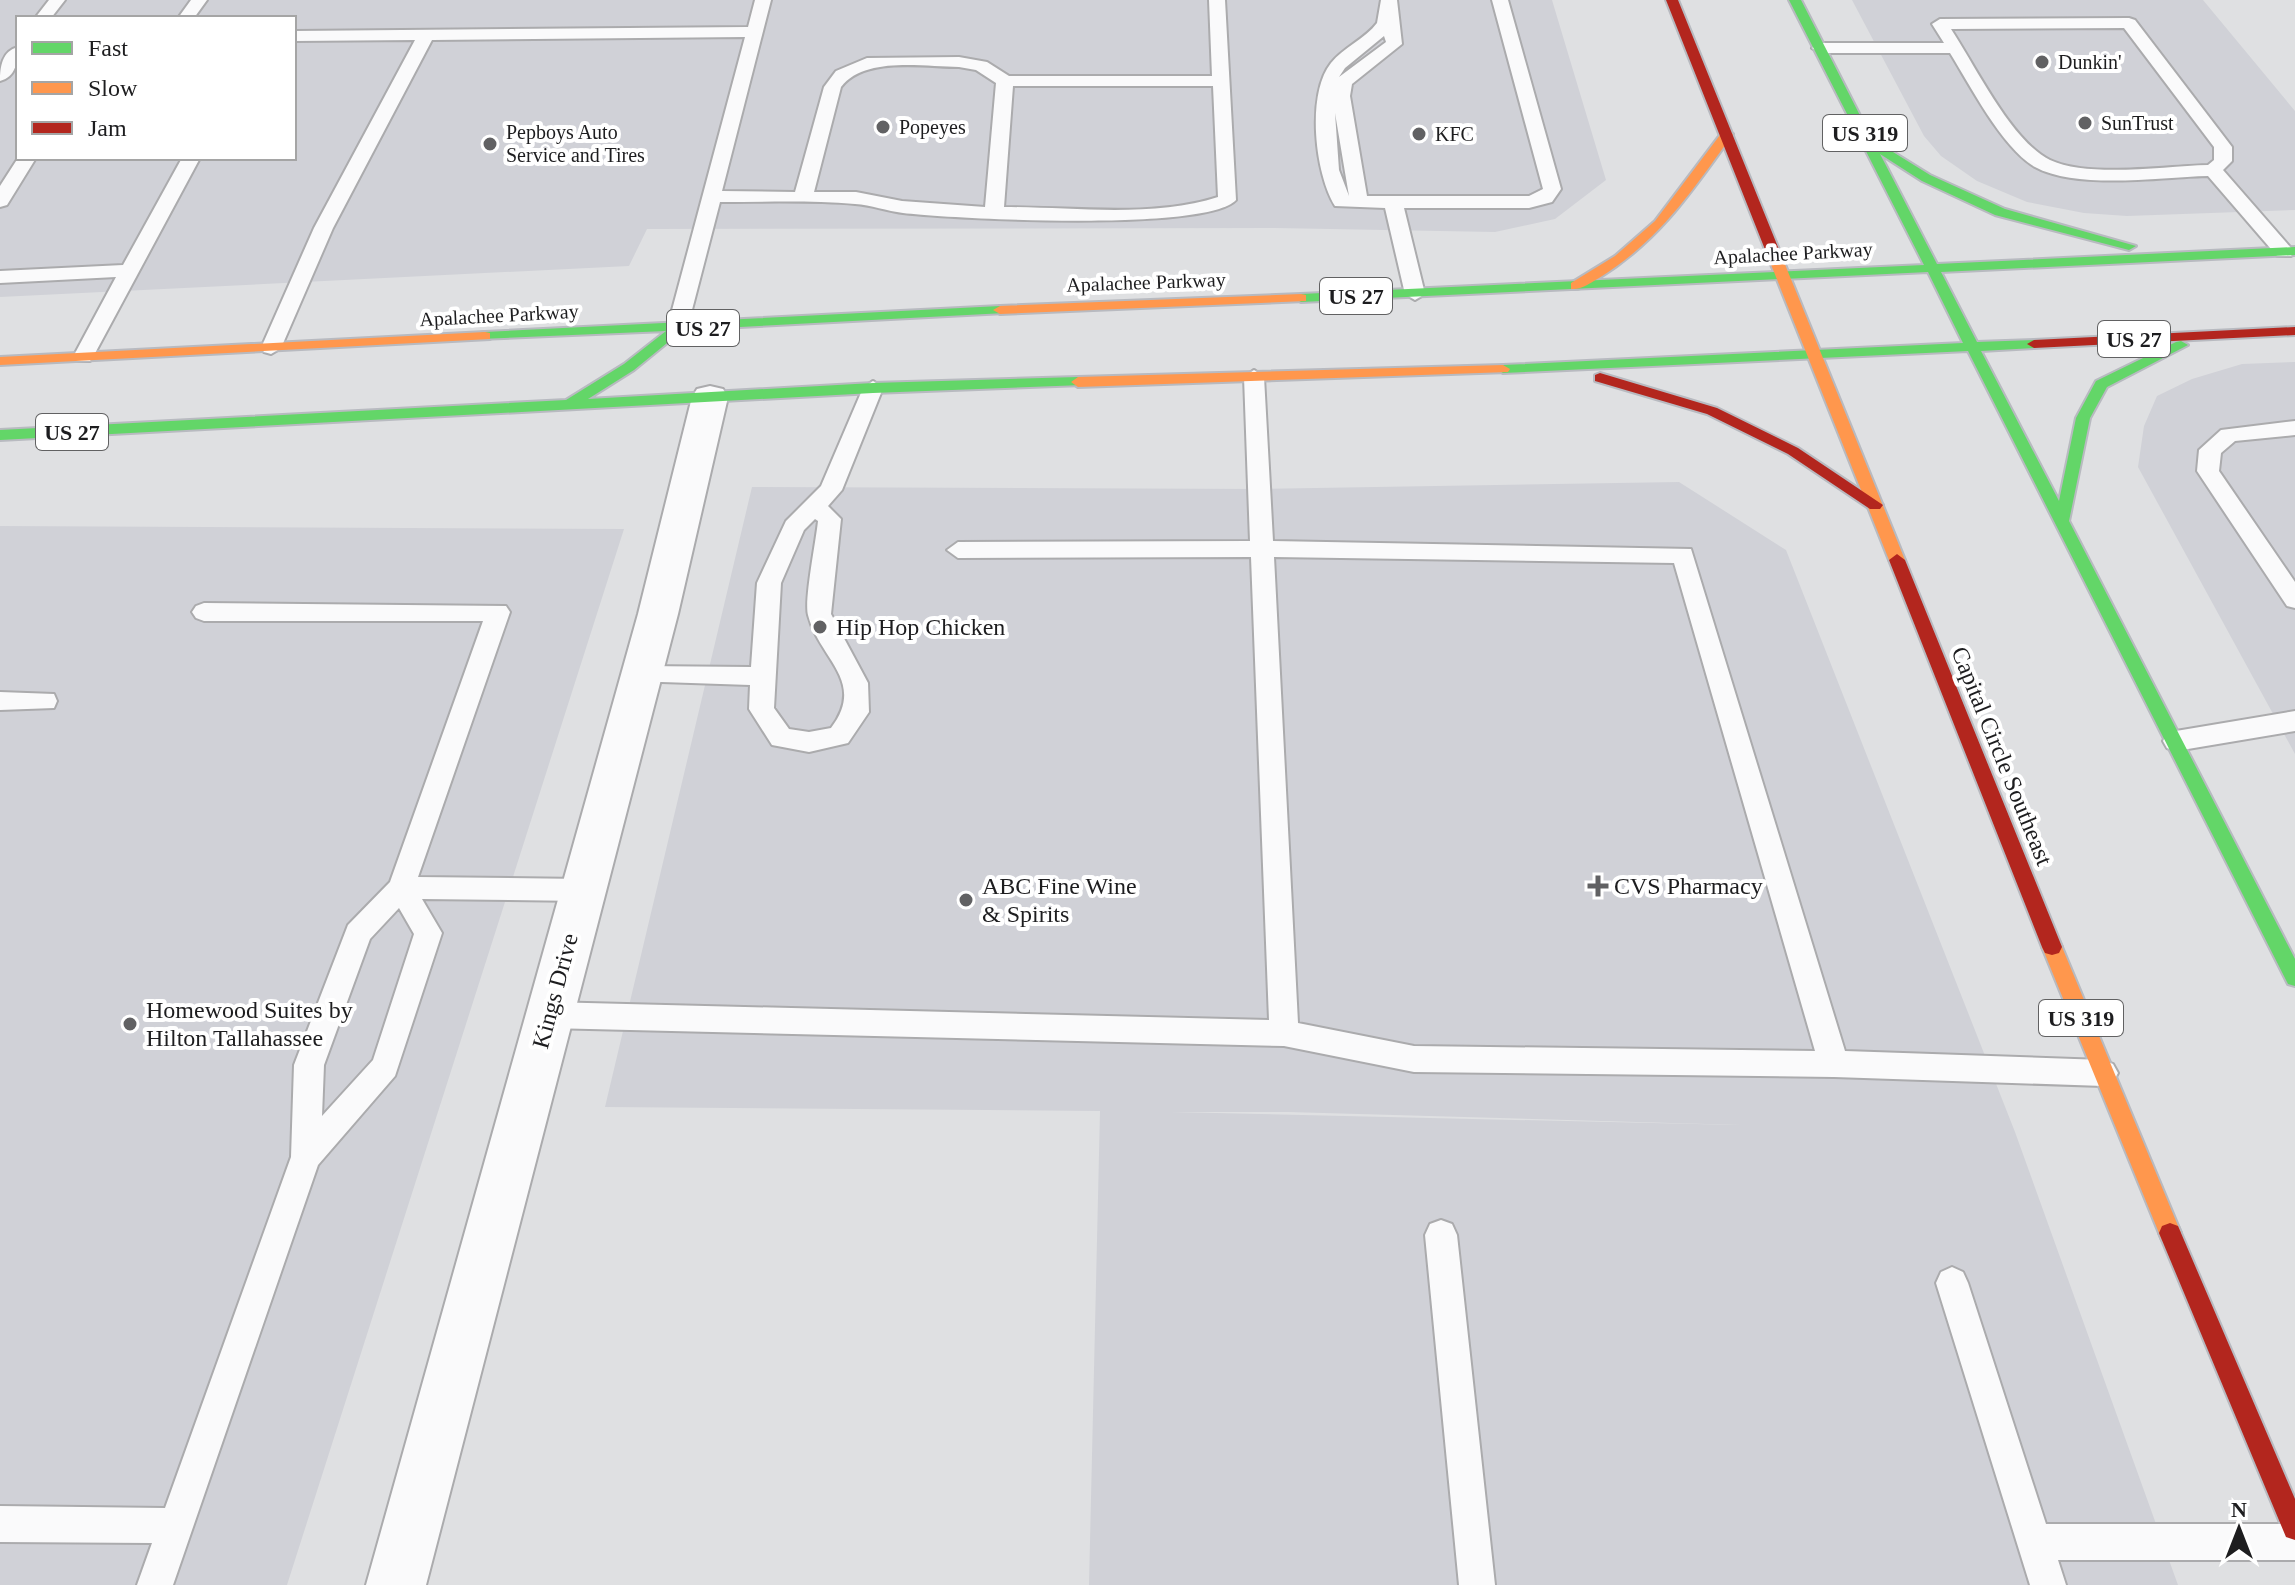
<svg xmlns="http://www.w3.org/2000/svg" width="2295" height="1585" font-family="'Times New Roman',serif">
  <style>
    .built { fill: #d0d1d7; fill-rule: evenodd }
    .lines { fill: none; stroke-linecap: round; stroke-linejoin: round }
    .lane-casing { stroke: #ababad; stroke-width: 4 }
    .street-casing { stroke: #ababad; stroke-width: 4 }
    .fast-casing { stroke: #b8bac0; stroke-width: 4 }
    .slow-casing { stroke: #b8bac0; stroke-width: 4 }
    .jam-casing { stroke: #b8bac0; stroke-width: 4 }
    .lane { fill: #fafafb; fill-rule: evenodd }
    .street { fill: #fafafb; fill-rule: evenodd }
    .fast { fill: #63d668; fill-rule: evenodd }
    .slow { fill: #ff974d; fill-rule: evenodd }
    .jam { fill: #b3261e; fill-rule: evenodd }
    .poi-dot { fill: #616163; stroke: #fff; stroke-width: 3 }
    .labels { text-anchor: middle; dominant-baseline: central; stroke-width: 8; stroke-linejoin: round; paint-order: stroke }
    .far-poi-label { font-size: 20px; fill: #1d1d1f; stroke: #fff; text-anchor: start }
    .far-street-label { font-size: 20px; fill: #1d1d1f; stroke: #fff }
    .shield { fill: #fff; stroke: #616162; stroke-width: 2 }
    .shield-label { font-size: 22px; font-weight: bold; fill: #1d1d1f }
    .poi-label { font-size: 24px; fill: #1d1d1f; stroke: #fff; text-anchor: start }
    .street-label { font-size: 24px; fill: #1d1d1f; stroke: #fff }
  </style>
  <rect width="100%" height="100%" fill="#dfe0e2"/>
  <path class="built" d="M 0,0 L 1552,0 L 1606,180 L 1555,219 L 1495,232 L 1275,228 L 647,229 L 629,266 L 0,297 ZM 18,18 L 294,18 L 294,158 L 18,158 Z
    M 1852,0 L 2203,0 L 2295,111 L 2295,210 L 2127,216 L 2084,213 L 2027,202 L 1977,181 L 1941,156 L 1924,136 Z
    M 2295,362 L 2295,754 L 2138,467 L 2144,426 L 2157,396 L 2192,379 L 2242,364 Z
    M 1679,482 L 1786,550 L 2015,1132 L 2178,1585 L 1089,1585 L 1100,1111 L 605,1107 L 752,487 L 1259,489 ZM 1171,1112 L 1288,1112 L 1740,1125 L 1739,1125 Z
    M 0,526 L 624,529 L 287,1585 L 0,1585 Z"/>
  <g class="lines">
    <g class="lane-casing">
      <path id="lane" d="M 49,0 L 65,0 L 51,18 L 35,18 Z
        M 191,0 L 207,0 L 194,18 L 178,18 Z
        M 755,0 L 771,0 L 722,191 L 795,192 L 824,87 L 836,71 L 867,58 L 959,57 L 987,62 L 1009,76 L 1212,76 L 1209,0 L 1225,0 L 1236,200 C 1207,232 954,219 903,213 C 887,211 871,205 855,204 C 810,200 764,202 720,202 L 687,329 L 677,335 L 667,329 L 745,37 L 432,40 L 333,228 L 281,348 L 271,354 L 264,352 L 261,348 L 314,228 L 415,40 L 294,41 L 294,31 L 748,27 ZM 959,67 L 976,70 L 996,83 L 985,207 L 902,201 L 856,192 L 814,192 L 841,87 C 865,56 924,67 959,67 ZM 1013,86 L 1213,86 L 1218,197 C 1155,218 1070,207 1004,207 Z
        M 1381,0 L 1397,0 L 1402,44 L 1352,84 L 1350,96 L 1367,196 L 1529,196 L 1543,189 L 1492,0 L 1508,0 L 1561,189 L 1552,202 L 1529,208 L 1404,208 L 1425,294 L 1415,300 L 1405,294 L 1385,208 L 1335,206 C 1315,174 1306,94 1331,63 C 1344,47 1365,39 1377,23 ZM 1384,36 L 1386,42 L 1339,77 L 1345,68 ZM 1335,113 L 1349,196 L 1339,170 Z
        M 2129,18 L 2135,20 L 2232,147 L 2232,161 L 2223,170 L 2291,248 L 2294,252 L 2291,256 L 2277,256 L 2208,176 C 2161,177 2077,190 2035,167 C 2002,148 1970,85 1950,53 L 1820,53 L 1812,48 L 1820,43 L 1944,43 L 1932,24 L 1940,19 ZM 2124,28 L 2214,147 L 2214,160 L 2208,165 C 2165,166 2088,178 2050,160 C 2011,141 1975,65 1951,29 Z
        M 18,47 C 18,61 16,77 0,81 C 0,67 2,51 18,47 Z
        M 18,158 L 36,158 L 7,205 L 0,207 L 0,186 Z
        M 182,158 L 200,158 L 93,357 L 90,361 L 76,361 L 73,357 L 116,277 L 0,283 L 0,271 L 123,265 Z
        M 1254,370 L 1264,377 L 1273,541 L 1691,549 L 1845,1051 L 2103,1060 L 2113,1064 L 2118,1073 L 2113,1082 L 2103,1086 L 1834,1077 L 1414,1072 L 1284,1046 L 548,1028 L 538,1024 L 534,1015 L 538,1006 L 548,1002 L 1269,1020 L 1251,557 L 958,558 L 947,550 L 958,542 L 1250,541 L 1244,377 ZM 1274,557 L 1674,563 L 1815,1051 L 1414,1046 L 1298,1023 Z
        M 873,381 L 883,388 L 842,490 L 828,506 L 841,519 L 831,614 L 868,683 L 869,712 L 848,743 L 809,752 L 772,745 L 749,709 L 750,685 L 632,681 L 629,675 L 632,669 L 641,666 L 751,667 L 757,583 L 786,521 L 821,486 L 863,388 ZM 815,519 L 818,521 C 816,541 804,600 808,615 C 819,659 867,681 831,728 L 809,732 L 789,729 L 774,708 L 781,583 L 804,530 Z
        M 2295,421 L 2295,435 L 2235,441 L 2221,453 L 2219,471 L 2295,582 L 2295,608 L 2287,606 L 2197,471 L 2199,450 L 2221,430 Z
        M 204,603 L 506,606 L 510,612 L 418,877 L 583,879 L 593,882 L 597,890 L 593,898 L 583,901 L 422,899 L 442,933 L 395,1076 L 318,1165 L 173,1585 L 137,1585 L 152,1543 L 0,1542 L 0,1506 L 165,1508 L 291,1157 L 294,1065 L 348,925 L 390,882 L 483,621 L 204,621 L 196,618 L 192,612 L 196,606 ZM 399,908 L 414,934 L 373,1060 L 322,1116 L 324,1065 L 370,939 Z
        M 0,692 L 54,694 L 57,701 L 54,708 L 0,710 Z
        M 2295,711 L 2295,731 L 2176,751 L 2167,748 L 2163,741 L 2167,734 L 2176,731 Z
        M 1441,1220 L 1452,1224 L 1457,1235 L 1495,1585 L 1459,1585 L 1425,1235 L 1430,1224 Z
        M 1952,1267 L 1963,1272 L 1968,1283 L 2046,1524 L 2295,1524 L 2295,1560 L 2058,1560 L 2066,1585 L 2030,1585 L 1936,1283 L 1941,1272 Z"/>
    </g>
    <g class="street-casing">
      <path id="street" d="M 710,386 L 723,389 L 728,397 L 678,614 L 426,1585 L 366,1585 L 638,614 L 692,397 L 697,389 Z"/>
    </g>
    <g class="fast-casing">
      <path id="fast" d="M 1789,0 L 1801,0 L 1872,139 L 1930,175 L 2005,209 L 2136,246 L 2129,250 L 1995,215 L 1922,181 L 1880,154 L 1937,264 L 2295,247 L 2295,255 L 1941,272 L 1977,342 L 2034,340 L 2041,344 L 2034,348 L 1981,351 L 2059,501 L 2076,418 L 2096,381 L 2176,342 L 2181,341 L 2188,345 L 2107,387 L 2090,418 L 2069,521 L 2295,959 L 2295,986 L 2288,984 L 1968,351 L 1503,373 L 1496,369 L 1503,365 L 1963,343 L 1928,272 L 1301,302 L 1294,298 L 1301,294 L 1924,265 Z
        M 1000,306 L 1005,307 L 1005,313 L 683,330 L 634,370 L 588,399 L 873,383 L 1078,377 L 1085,382 L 1083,385 L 873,393 L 0,440 L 0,430 L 566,400 L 624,364 L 666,331 L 480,339 L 480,333 L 485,332 Z"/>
    </g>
    <g class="slow-casing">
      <path id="slow" d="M 1723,131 L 1733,134 C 1692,191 1660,240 1599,278 C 1590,283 1582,290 1571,289 L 1571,283 L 1615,256 L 1655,221 Z
        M 1775,253 L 1782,257 L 1905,560 L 1903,564 L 1897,566 L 1889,560 L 1768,257 Z
        M 1301,294 L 1306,295 L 1306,301 L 1000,314 L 993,310 L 1000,306 Z
        M 485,332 L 490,333 L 490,339 L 0,365 L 0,357 Z
        M 1503,365 L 1510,369 L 1508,372 L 1078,387 L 1071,382 L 1078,377 Z
        M 2052,939 L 2059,941 L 2062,947 L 2181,1233 L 2178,1240 L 2170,1243 L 2162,1240 L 2159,1233 L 2042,947 L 2045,941 Z"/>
    </g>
    <g class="jam-casing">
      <path id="jam" d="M 1666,0 L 1678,0 L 1782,257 L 1780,260 L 1775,261 L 1768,257 Z
        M 2295,327 L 2295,335 L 2034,348 L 2027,344 L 2034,340 Z
        M 1600,373 L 1717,408 L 1798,448 L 1883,505 L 1880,509 L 1870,509 L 1788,454 L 1707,414 L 1595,381 L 1595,375 Z
        M 1897,554 L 1905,560 L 2062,947 L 2059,953 L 2052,955 L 2045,953 L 2042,947 L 1889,560 Z
        M 2170,1223 L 2178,1226 L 2295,1499 L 2295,1540 L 2286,1537 L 2159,1233 L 2162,1226 Z"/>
    </g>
    <use href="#lane" class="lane"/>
    <use href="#street" class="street"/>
    <use href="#fast" class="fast"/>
    <use href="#slow" class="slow"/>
    <use href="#jam" class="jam"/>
  </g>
  <g class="poi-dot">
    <circle cx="2042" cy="62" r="8"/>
    <circle cx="2085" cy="123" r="8"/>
    <circle cx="883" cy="127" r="8"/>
    <circle cx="1419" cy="134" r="8"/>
    <circle cx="490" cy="144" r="8"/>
    <circle cx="820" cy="627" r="8"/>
    <path d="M1594 874h8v8h8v8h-8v8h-8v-8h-8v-8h8z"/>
    <circle cx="966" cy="900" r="8"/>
    <circle cx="130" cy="1024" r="8"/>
  </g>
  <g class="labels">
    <g class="far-poi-label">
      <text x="2058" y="62">Dunkin'</text>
      <text x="2101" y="123">SunTrust</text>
      <text x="899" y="127">Popeyes</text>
      <text x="506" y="132">Pepboys Auto<tspan x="506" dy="23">Service and Tires</tspan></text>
      <text x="1435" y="134">KFC</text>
    </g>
    <g class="far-street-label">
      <text transform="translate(1793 253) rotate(-3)">Apalachee Parkway</text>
      <text transform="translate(1146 282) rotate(-2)">Apalachee Parkway</text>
      <text transform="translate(499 315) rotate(-3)">Apalachee Parkway</text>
    </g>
    <g class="shield">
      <rect x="1823" y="115" width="84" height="36" rx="6"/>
      <rect x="1320" y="278" width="72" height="36" rx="6"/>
      <rect x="667" y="310" width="72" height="36" rx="6"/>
      <rect x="2098" y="321" width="72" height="36" rx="6"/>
      <rect x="36" y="414" width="72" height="36" rx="6"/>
      <rect x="2039" y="1000" width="84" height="36" rx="6"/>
    </g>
    <g class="shield-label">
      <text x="1865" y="133">US 319</text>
      <text x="1356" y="296">US 27</text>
      <text x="703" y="328">US 27</text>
      <text x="2134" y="339">US 27</text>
      <text x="72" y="432">US 27</text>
      <text x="2081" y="1018">US 319</text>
    </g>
    <g class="poi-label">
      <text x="836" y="627">Hip Hop Chicken</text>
      <text x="982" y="886">ABC Fine Wine<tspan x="982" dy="28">&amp; Spirits</tspan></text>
      <text x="1614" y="886">CVS Pharmacy</text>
      <text x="146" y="1010">Homewood Suites by<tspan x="146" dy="28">Hilton Tallahassee</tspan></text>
    </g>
    <g class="street-label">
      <text transform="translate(2002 756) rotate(68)">Capital Circle Southeast</text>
      <text transform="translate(555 991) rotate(-75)">Kings Drive</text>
    </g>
  </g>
  <rect x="16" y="16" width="280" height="144" fill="#ffffff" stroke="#a5a5a5" stroke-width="2"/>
  <rect x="32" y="42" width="40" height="12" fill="#63d668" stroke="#a5a5a5" stroke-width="2"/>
  <text x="88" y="56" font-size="24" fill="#1d1d1f">Fast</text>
  <rect x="32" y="82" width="40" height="12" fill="#ff974d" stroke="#a5a5a5" stroke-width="2"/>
  <text x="88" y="96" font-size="24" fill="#1d1d1f">Slow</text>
  <rect x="32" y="122" width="40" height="12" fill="#b3261e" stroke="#a5a5a5" stroke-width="2"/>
  <text x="88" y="136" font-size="24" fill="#1d1d1f">Jam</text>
  <g transform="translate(2239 1529)" stroke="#ffffff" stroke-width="6" paint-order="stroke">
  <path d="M0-6L14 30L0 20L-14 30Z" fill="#1d1d1f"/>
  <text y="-12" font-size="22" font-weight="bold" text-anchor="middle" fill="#1d1d1f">N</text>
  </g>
</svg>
